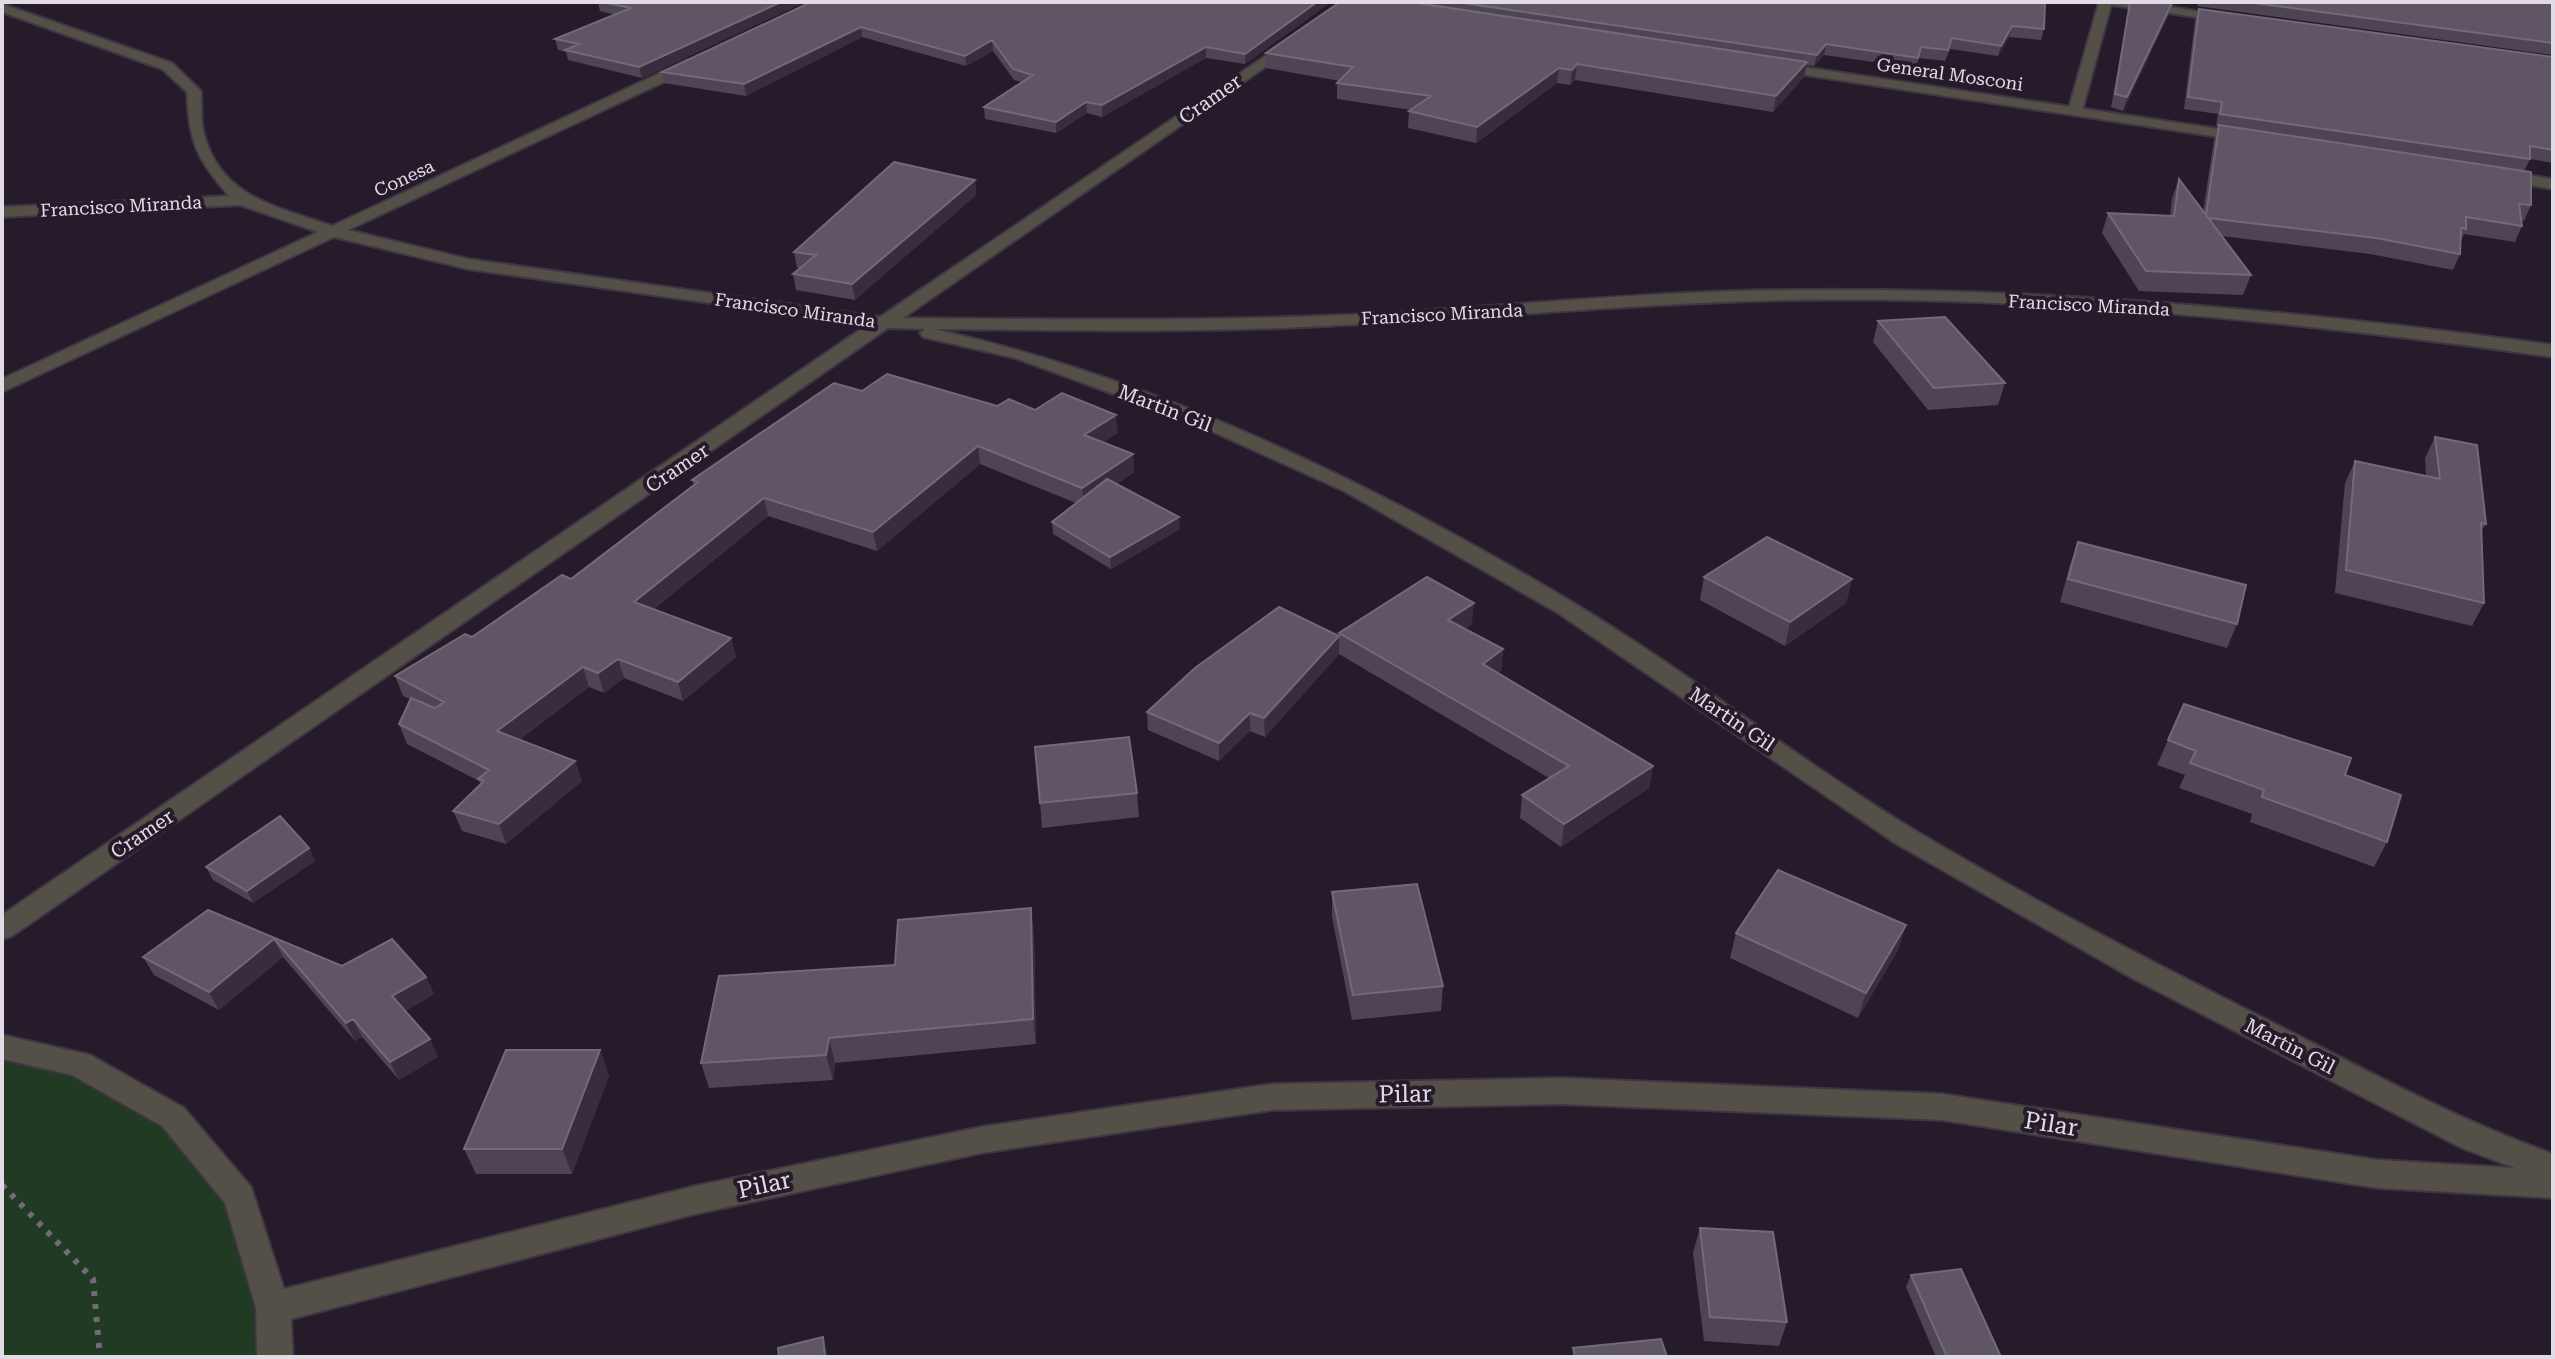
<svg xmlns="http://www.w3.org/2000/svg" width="2555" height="1359" font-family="'Roboto Serif',serif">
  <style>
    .green { fill: #203a24 }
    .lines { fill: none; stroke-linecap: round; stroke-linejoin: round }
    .minor-casing { stroke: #3f3644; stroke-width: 4 }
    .tertiary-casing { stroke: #3f3644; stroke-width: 4 }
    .path { stroke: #736a77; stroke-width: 6; stroke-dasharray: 5 8; stroke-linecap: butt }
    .minor { fill: #544f47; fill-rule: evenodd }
    .tertiary { fill: #544f47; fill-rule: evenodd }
    .wall { fill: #4f4454 }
    .shaded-wall { fill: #382d3d }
    .building { fill: #5f5564; stroke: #736a78; stroke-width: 2 }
    .labels { text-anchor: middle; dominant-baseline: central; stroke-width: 8; stroke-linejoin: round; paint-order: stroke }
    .far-street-label { font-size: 18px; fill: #e1dbe5; stroke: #251b2a }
    .street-label { font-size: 20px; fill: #e1dbe5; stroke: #251b2a }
    .near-street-label { font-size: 24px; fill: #e1dbe5; stroke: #251b2a }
  </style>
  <rect width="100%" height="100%" fill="#251b2a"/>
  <path class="green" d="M 2,1047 L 79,1064 L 173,1117 L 239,1197 L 275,1357 L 2,1357 Z"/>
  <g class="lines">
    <g class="minor-casing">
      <path id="minor" d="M 2099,2 L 2142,2 L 2237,18 L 2231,22 L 2111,5 L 2082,111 L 2075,115 L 2068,111 Z
        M 2,4 L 172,63 L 201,91 C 202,105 200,121 204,134 C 221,198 278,207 332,226 L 688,60 L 698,60 L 698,66 L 348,230 L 468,259 L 880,317 L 1292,38 L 1297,39 L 1297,45 L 903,318 C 1042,319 1180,321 1319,316 C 1476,310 1634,291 1792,290 C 2046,287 2301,311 2553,345 L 2553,357 C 2301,322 2045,296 1789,300 C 1635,303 1480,319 1325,326 C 1195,333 1065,330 934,329 C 1161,380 1373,483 1572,602 C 1690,673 1798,760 1916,831 C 2036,903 2162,967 2287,1030 C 2375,1075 2461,1121 2553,1154 L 2553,1198 L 2378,1188 L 1942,1120 L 1563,1104 L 1272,1110 L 981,1153 L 695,1214 L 291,1319 L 293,1357 L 257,1357 L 256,1308 L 225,1203 L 162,1126 L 72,1075 L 2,1059 L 2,1035 L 90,1055 L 184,1108 L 251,1187 L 284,1289 L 695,1186 L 981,1127 L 1272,1084 L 1563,1078 L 1942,1094 L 2378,1160 L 2515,1168 L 2462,1148 L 2132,978 L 1895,843 L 1558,613 L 1344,491 L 1198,425 L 1015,358 L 923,337 L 920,333 L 925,329 L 888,328 L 12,936 L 2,939 L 2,915 L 867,325 L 468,269 L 334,237 L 2,392 L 2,379 L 318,232 L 240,205 L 2,217 L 2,207 L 229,196 C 196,158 189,142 187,92 L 162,69 L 2,12 Z"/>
    </g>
    <g class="tertiary-casing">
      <path id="tertiary" d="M 1776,63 L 2246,133 L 2253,137 L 2246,141 L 1771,70 L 1769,67 Z
        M 2500,171 L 2553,179 L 2553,189 L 2495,179 L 2492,176 Z"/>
    </g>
    <path class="path" d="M 2,1185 L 93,1279 L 100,1357"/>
    <use href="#minor" class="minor"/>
    <use href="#tertiary" class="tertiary"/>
  </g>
  <path class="wall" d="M 598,2 L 805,2 L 642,78 L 568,60 L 566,52 L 558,50 L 555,39 L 615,15 L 600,11 Z
    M 812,2 L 1331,2 L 1245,64 L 1206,58 L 1102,117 L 1087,113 L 1056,133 L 985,119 L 984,107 L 1021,82 L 1014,80 L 993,51 L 966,66 L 862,37 L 746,96 L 664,83 L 662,72 Z
    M 1340,2 L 2045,2 L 2044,29 L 2041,40 L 2009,37 L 1998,56 L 1950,49 L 1945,61 L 1919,58 L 1916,68 L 1824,55 L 1814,66 L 1807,65 L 1804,77 L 1773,112 L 1575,80 L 1570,85 L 1557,83 L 1476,143 L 1408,128 L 1409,111 L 1411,110 L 1337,99 L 1337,83 L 1340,81 L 1266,68 L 1266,53 Z
    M 2130,2 L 2174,2 L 2174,3 L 2166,3 L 2172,3 L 2168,16 L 2123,111 L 2111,107 Z
    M 2198,2 L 2553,2 L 2553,55 L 2197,6 Z
    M 2199,9 L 2553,57 L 2553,163 L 2530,159 L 2524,171 L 2531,205 L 2524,221 L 2521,220 L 2522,226 L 2515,242 L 2464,234 L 2460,242 L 2460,254 L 2453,270 L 2370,254 L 2221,236 L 2251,275 L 2243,295 L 2139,291 L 2102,233 L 2108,213 L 2170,216 L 2172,198 L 2179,179 L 2203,212 L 2214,140 L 2219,126 L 2216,126 L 2218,114 L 2184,109 L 2195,20 Z
    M 975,180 L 976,195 L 855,300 L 796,290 L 793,274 L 800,268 L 797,268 L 794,252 Z
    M 1878,321 L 2005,383 L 1998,405 L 1928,410 L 1873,342 Z
    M 862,391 L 1035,410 L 1118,433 L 1103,442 L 1133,454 L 1134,472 L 1117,484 L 1180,529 L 1111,569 L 1053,534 L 1052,522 L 1076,503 L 980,464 L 877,551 L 768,516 L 654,609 L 731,638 L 736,657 L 683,701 L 624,678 L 604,693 L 589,687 L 519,740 L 575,761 L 582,781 L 506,844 L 462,831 L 453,811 L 481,785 L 479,781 L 407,744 L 399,724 L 410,699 L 403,696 L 395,676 L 472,637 L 571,579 L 694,486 L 692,480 Z
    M 2435,437 L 2486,524 L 2481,532 L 2484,603 L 2472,626 L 2335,593 L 2345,483 L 2355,461 L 2426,476 L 2425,458 Z
    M 2078,542 L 2237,624 L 2227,648 L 2060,602 L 2070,565 Z
    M 1704,577 L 1852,579 L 1846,603 L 1785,646 L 1700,600 Z
    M 1472,624 L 1465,629 L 1503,649 L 1501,671 L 1498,673 L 1653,766 L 1649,788 L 1561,847 L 1520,818 L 1522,795 L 1549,778 L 1339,654 L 1339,633 Z
    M 1339,654 L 1265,737 L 1250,731 L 1219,761 L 1148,730 L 1147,712 Z
    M 2168,740 L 2345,775 L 2387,842 L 2374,867 L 2250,822 L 2252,814 L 2179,788 L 2185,775 L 2157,765 Z
    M 1137,793 L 1139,817 L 1042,828 L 1040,803 Z
    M 309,848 L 315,861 L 253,903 L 213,880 L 206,867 Z
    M 1332,892 L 1443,986 L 1441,1011 L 1352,1020 L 1332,917 Z
    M 208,910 L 342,966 L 426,977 L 434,994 L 405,1011 L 438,1057 L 399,1080 L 362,1037 L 355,1041 L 283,957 L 219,1010 L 154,975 L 143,957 Z
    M 1906,925 L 1898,950 L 1858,1018 L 1730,958 L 1736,933 Z
    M 1034,933 L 1036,1044 L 835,1063 L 833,1080 L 709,1088 L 701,1063 L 895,965 Z
    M 600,1050 L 609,1076 L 572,1174 L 476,1174 L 464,1149 Z
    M 1700,1228 L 1787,1322 L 1779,1346 L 1704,1341 L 1693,1253 Z
    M 1911,1275 L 2001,1357 L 1936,1357 L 1906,1287 Z"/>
  <path class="shaded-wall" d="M 781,2 L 805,2 L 642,78 L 639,67 Z
    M 1317,2 L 1331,2 L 1245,64 L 1245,54 Z
    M 2172,3 L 2168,16 L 2123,111 L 2127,97 Z
    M 2012,26 L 2009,37 L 1998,56 L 2001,46 Z
    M 861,27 L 862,37 L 746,96 L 744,84 Z
    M 992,40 L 993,51 L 966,66 L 965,56 Z
    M 1826,44 L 1824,55 L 1814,66 L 1817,55 Z
    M 1206,47 L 1206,58 L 1102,117 L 1102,105 Z
    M 1807,62 L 1804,77 L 1773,112 L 1776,96 Z
    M 1577,64 L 1575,80 L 1570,85 L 1572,70 Z
    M 1559,68 L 1557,83 L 1476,143 L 1477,127 Z
    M 1086,102 L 1087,113 L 1056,133 L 1056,122 Z
    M 975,180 L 976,195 L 855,300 L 852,284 Z
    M 1116,415 L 1118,433 L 1086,453 L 1084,435 Z
    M 978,446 L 980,464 L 877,551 L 873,532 Z
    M 1133,454 L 1134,472 L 1084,506 L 1082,488 Z
    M 764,498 L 768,516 L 639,621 L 634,602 Z
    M 1179,517 L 1180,529 L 1111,569 L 1110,557 Z
    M 1852,579 L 1846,603 L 1785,646 L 1790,622 Z
    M 1474,603 L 1472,624 L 1446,642 L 1448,620 Z
    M 1339,636 L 1339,654 L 1265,737 L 1264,718 Z
    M 731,638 L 736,657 L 683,701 L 678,682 Z
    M 1503,649 L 1501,671 L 1481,685 L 1483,664 Z
    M 618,659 L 624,678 L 604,693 L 598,673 Z
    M 583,667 L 589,687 L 505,751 L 497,731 Z
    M 1250,713 L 1250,731 L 1219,761 L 1219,743 Z
    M 575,761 L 582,781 L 506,844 L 499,824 Z
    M 1653,766 L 1649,788 L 1561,847 L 1564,824 Z
    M 309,848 L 315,861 L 253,903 L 247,891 Z
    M 1031,908 L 1034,933 L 1036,1044 L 1033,1019 Z
    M 1906,925 L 1898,950 L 1858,1018 L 1866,993 Z
    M 274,939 L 283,957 L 219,1010 L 209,992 Z
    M 426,977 L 434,994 L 401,1014 L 392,996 Z
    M 353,1019 L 362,1037 L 355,1041 L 346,1023 Z
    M 829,1038 L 835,1063 L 833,1080 L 826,1055 Z
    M 430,1039 L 438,1057 L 399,1080 L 390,1062 Z
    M 600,1050 L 609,1076 L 572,1174 L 562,1149 Z
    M 823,1337 L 827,1350 L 827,1357 L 825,1357 Z"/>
  <path class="building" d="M 603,2 L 781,2 L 639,67 L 565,50 L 579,44 L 555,39 L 631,8 Z
    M 811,2 L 1317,2 L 1245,54 L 1206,47 L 1102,105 L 1086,102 L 1056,122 L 984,107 L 1033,75 L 1013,69 L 992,40 L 965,56 L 861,27 L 744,84 L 662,72 Z
    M 1340,2 L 1411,2 L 1807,62 L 1776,96 L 1577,64 L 1572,70 L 1559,68 L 1477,127 L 1409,111 L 1431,96 L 1337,83 L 1353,67 L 1266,53 Z
    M 1456,2 L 2045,2 L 2044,29 L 2012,26 L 2001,46 L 1952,38 L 1948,50 L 1921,47 L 1918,58 L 1826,44 L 1817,55 Z
    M 2130,2 L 2162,2 L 2172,3 L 2127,97 L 2115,94 Z
    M 2246,2 L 2553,2 L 2553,43 Z
    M 2199,9 L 2553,57 L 2553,150 L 2530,146 L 2530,159 L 2220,114 L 2222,102 L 2188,97 Z
    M 2219,125 L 2531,172 L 2531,205 L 2519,204 L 2522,226 L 2466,217 L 2466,229 L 2461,228 L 2460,254 L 2376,238 L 2208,218 L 2206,215 Z
    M 894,162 L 975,180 L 852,284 L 793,274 L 816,255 L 794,252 Z
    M 2179,179 L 2251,275 L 2146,271 L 2108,213 L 2174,216 Z
    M 1945,317 L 2005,383 L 1934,388 L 1878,321 Z
    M 887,374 L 997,406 L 1009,399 L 1035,410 L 1062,393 L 1116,415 L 1084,435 L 1133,454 L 1082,488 L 978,446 L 873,532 L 764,498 L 634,602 L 731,638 L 678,682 L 618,659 L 598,673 L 583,667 L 497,731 L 575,761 L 499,824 L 453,811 L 484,781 L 478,779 L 489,770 L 399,724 L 411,698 L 435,708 L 444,702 L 395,676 L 465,634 L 472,637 L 562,575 L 571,579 L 698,482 L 692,480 L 834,383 L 862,391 Z
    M 2435,437 L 2477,445 L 2486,524 L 2481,523 L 2484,603 L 2346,570 L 2355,461 L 2440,479 Z
    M 1107,479 L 1179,517 L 1110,557 L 1052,522 Z
    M 1767,537 L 1852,579 L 1790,622 L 1704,577 Z
    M 2078,542 L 2246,585 L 2237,624 L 2068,579 Z
    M 1427,577 L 1474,603 L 1448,620 L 1503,649 L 1483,664 L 1653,766 L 1564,824 L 1522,795 L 1569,766 L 1339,633 Z
    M 1279,607 L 1339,636 L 1264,718 L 1250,713 L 1219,743 L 1147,712 L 1195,668 Z
    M 2184,704 L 2351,758 L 2345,775 L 2401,795 L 2387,842 L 2262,797 L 2264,790 L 2190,763 L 2196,751 L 2168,740 Z
    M 1129,737 L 1137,793 L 1040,803 L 1035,747 Z
    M 280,816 L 309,848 L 247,891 L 206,867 Z
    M 1778,870 L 1906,925 L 1866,993 L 1736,933 Z
    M 1417,884 L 1443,986 L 1353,995 L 1332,892 Z
    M 1031,908 L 1033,1019 L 829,1038 L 826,1055 L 701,1063 L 719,976 L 895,965 L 898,920 Z
    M 208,910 L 342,966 L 392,939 L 426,977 L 392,996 L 430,1039 L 390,1062 L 353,1019 L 346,1023 L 274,939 L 209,992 L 143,957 Z
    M 506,1050 L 600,1050 L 562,1149 L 464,1149 Z
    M 1700,1228 L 1773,1232 L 1787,1322 L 1710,1317 Z
    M 1961,1269 L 2001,1357 L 1947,1357 L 1911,1275 Z
    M 823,1337 L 825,1357 L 779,1357 L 778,1348 Z
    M 1661,1339 L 1667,1357 L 1575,1357 L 1573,1348 Z"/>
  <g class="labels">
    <g class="far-street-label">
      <text transform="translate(1950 74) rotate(8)">General Mosconi</text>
      <text transform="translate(404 178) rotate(-25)">Conesa</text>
      <text transform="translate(121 206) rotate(-3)">Francisco Miranda</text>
      <text transform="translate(2089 305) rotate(3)">Francisco Miranda</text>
      <text transform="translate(795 310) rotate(8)">Francisco Miranda</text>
      <text transform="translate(1442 314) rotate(-3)">Francisco Miranda</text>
    </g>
    <g class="street-label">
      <text transform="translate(1210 99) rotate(-35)">Cramer</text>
      <text transform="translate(1165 408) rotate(21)">Martin Gil</text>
      <text transform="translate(677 468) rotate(-34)">Cramer</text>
      <text transform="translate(1732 719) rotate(34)">Martin Gil</text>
      <text transform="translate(142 834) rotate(-34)">Cramer</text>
      <text transform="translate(2290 1046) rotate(27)">Martin Gil</text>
    </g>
    <g class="near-street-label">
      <text transform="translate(1405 1094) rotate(-1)">Pilar</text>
      <text transform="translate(2051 1124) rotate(9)">Pilar</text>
      <text transform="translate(764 1185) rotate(-12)">Pilar</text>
    </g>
  </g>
  <rect width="2555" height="1359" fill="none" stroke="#e1dbe5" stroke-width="8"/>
</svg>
